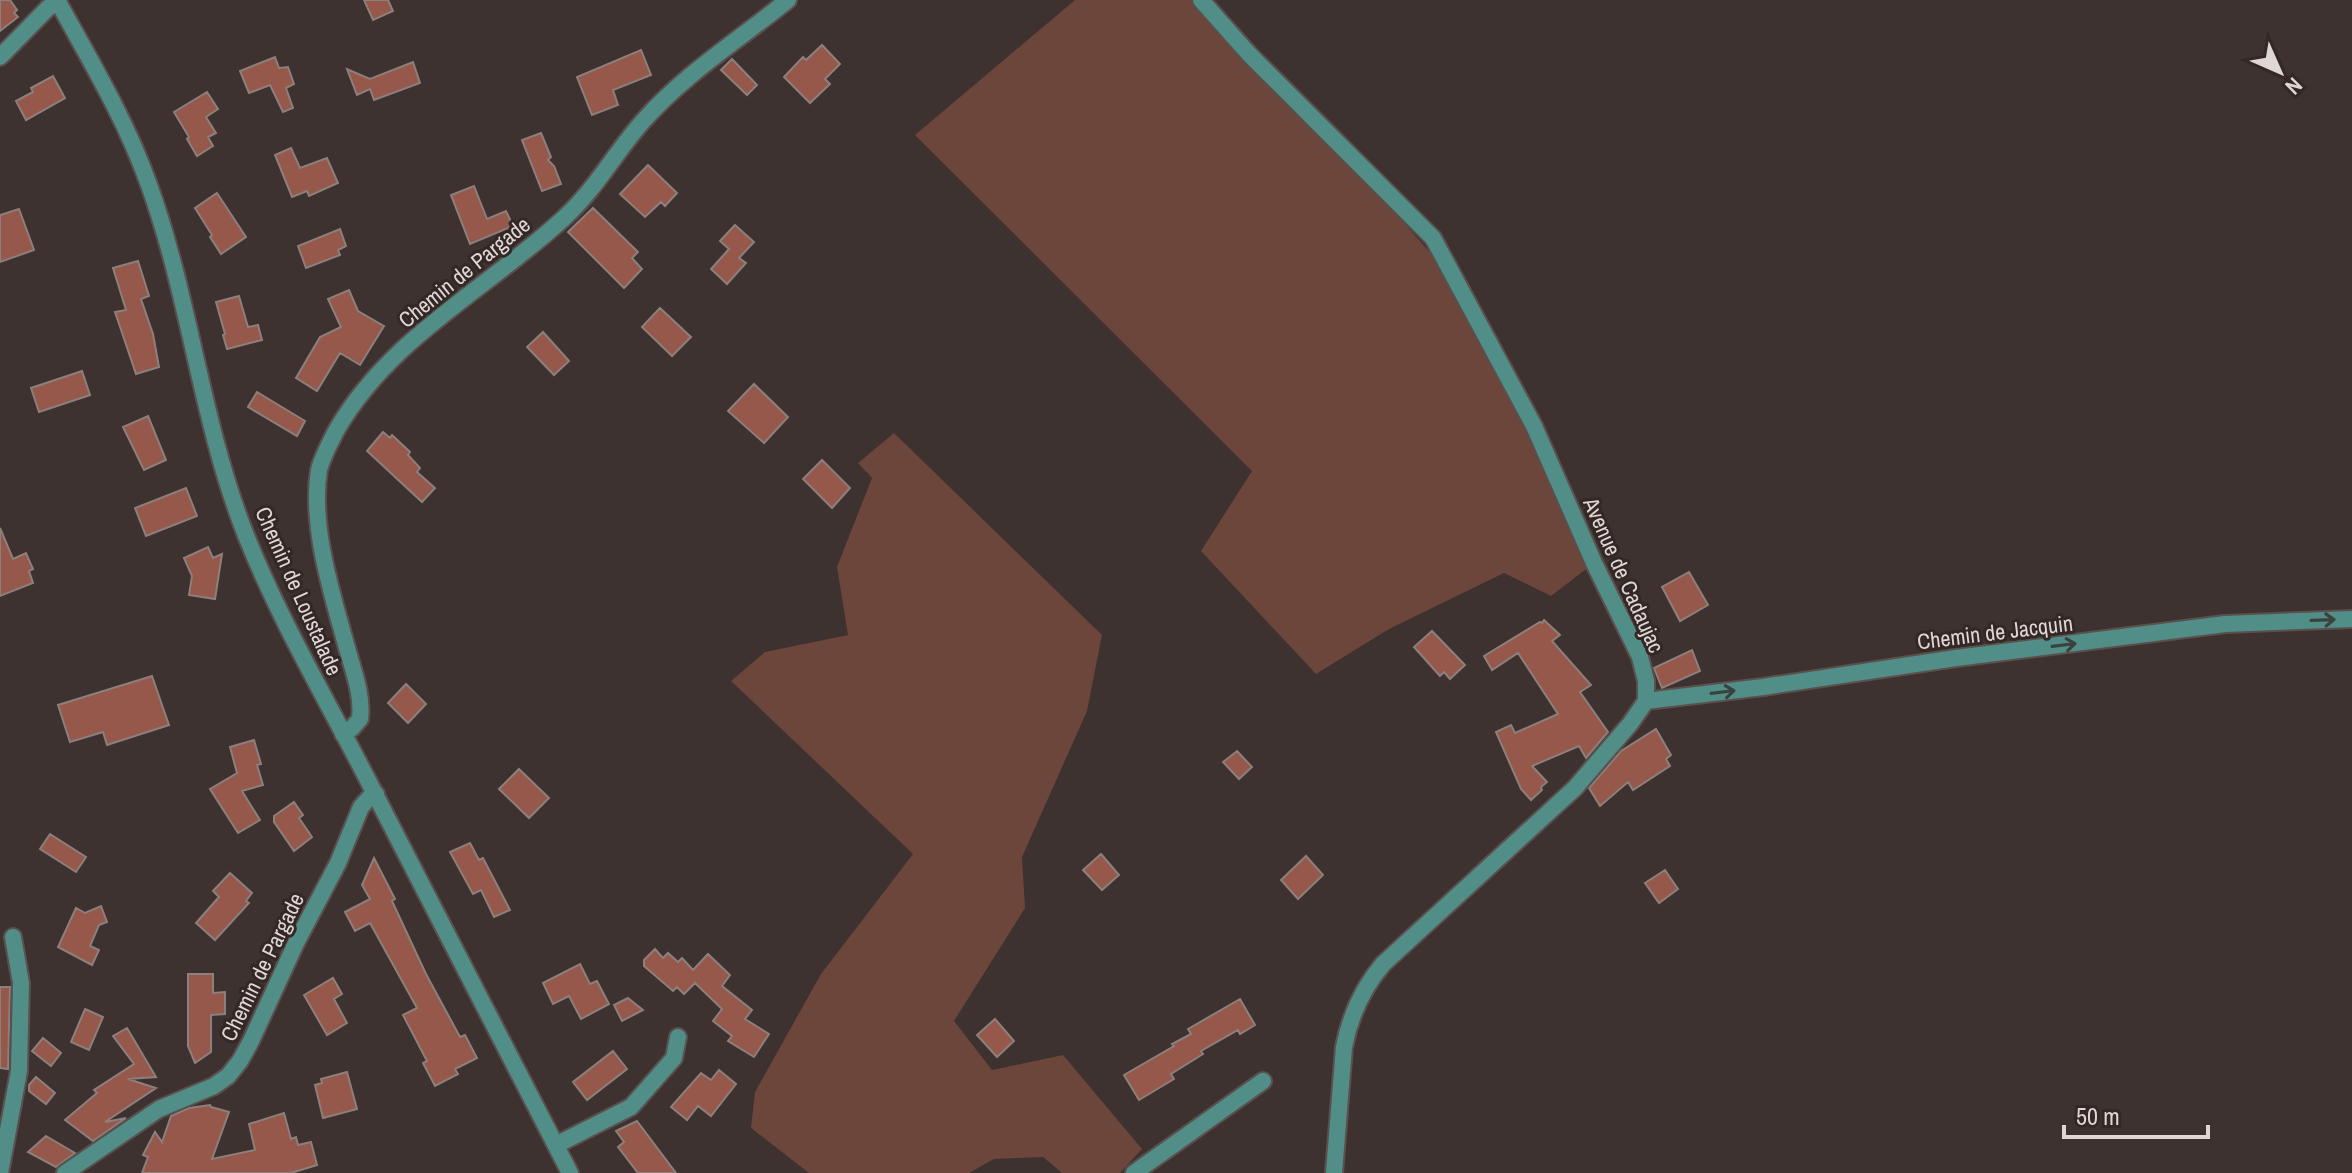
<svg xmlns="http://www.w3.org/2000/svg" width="2352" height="1173" font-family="'Archivo Narrow',sans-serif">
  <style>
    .green { fill: #6c453b }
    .building { fill: #95584a; stroke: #8c7f7c; stroke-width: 2 }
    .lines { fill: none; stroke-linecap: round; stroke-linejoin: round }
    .minor-casing { stroke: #5a504d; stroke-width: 20 }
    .tertiary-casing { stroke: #5a504d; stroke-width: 20 }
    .minor { stroke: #518e87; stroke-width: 16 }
    .tertiary { stroke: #518e87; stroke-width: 16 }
    .oneway { stroke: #3a423e }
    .labels { text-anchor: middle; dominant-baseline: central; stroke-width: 6; stroke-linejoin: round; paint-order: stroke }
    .street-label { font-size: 22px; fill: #dfd7d6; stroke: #332825 }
  </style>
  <rect width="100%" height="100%" fill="#3d322f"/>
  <path class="green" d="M 1075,0 L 1208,0 L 1442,266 L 1534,426 L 1594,563 L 1551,596 L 1504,573 L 1389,629 L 1316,674 L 1201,551 L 1252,471 L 915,135 Z
    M 894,433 L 1102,635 L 1087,711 L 1022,857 L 1025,908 L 954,1021 L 992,1070 L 1063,1055 L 1142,1149 L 1120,1173 L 1062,1173 L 1043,1157 L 994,1159 L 969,1173 L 809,1173 L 751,1128 L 755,1092 L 821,974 L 913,854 L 731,681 L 765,652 L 848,635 L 837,567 L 872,478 L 858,463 Z"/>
  <path class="building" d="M 0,0 L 10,0 L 17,10 L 14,13 L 18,17 L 0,31 Z
    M 364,0 L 388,0 L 393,11 L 373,20 Z
    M 822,45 L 840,64 L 825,79 L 830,84 L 810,103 L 784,77 L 803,57 L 806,60 Z
    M 641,50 L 651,75 L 613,90 L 618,105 L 592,115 L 577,77 Z
    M 275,57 L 279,68 L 288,67 L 294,84 L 286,88 L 293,108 L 283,112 L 270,85 L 249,93 L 240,71 Z
    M 732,59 L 757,85 L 747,95 L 721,70 Z
    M 413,62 L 420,83 L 374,100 L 370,89 L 357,95 L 347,69 L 370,79 Z
    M 53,76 L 65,98 L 26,120 L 16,101 L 33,92 L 31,88 Z
    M 207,92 L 218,109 L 206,117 L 216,133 L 208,137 L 213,146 L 197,156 L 187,139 L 189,137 L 174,112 Z
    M 541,133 L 551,157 L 548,160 L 554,166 L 561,184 L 542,191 L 522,140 Z
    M 291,148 L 300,168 L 327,158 L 338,183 L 309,196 L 307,191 L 292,197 L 275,155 Z
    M 648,165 L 677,193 L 665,206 L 661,202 L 645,217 L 620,194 Z
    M 474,186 L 487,219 L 506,211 L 513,226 L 470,244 L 451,195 Z
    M 217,193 L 246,237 L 221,254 L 210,237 L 212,235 L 195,208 Z
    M 593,208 L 638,252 L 632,258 L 642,269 L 624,288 L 568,232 Z
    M 19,209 L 34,250 L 0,262 L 0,215 Z
    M 735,225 L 754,242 L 739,258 L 746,263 L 727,284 L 711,269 L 729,249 L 720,241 Z
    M 340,229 L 346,246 L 338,250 L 340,255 L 306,268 L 298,246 Z
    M 138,261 L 149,296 L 141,299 L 153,334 L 159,367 L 136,374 L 115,312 L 126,310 L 113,268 Z
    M 349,290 L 358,311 L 384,326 L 360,365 L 340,353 L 317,391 L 296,378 L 320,337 L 341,327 L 328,299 Z
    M 239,296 L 248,327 L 258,325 L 262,340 L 227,349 L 223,335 L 225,334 L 216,302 Z
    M 660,308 L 691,337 L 672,356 L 642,327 Z
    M 543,332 L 569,361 L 554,375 L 527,347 Z
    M 82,371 L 90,395 L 39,412 L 31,388 Z
    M 754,384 L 788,417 L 764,443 L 728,411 Z
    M 257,392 L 305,421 L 297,436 L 248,407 Z
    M 148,416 L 166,460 L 144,470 L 123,427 Z
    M 383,432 L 390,438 L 392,435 L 410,452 L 408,455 L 420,468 L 417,472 L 435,488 L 422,502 L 367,451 Z
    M 822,460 L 850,488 L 832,508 L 803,479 Z
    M 186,488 L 197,516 L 146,536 L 135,508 Z
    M 0,528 L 13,559 L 26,553 L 33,569 L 29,571 L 33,583 L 0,596 Z
    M 208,547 L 213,558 L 222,554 L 215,599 L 189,595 L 192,576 L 184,558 Z
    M 1689,572 L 1708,605 L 1680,621 L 1662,587 Z
    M 1544,620 L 1560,635 L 1552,641 L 1591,685 L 1580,692 L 1608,732 L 1586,758 L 1579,746 L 1532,766 L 1547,782 L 1541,787 L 1542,790 L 1531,800 L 1521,789 L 1496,732 L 1511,725 L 1515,733 L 1558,714 L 1518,653 L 1492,670 L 1484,656 L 1540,622 L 1542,623 Z
    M 1432,631 L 1465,665 L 1450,679 L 1444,672 L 1440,676 L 1414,647 Z
    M 1692,650 L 1700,671 L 1662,688 L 1654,668 Z
    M 152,676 L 169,725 L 107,745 L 103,732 L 70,742 L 58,705 Z
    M 406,684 L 426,704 L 408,723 L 388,703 Z
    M 1656,729 L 1671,755 L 1666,759 L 1670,766 L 1633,790 L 1628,782 L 1600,806 L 1589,788 L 1621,751 Z
    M 254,740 L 261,764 L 257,765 L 263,785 L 242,791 L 260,820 L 238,833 L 210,789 L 237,773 L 230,747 Z
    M 1237,751 L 1252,767 L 1239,779 L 1223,762 Z
    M 519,769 L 549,798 L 529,818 L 499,789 Z
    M 294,802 L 303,815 L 299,818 L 312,837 L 294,851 L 274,822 L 274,816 Z
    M 50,834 L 86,857 L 76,872 L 40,849 Z
    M 470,843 L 479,860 L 483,858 L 510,910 L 494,917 L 481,890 L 473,894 L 450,852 Z
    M 1101,854 L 1119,875 L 1102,890 L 1083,870 Z
    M 1306,856 L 1323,875 L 1298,899 L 1281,880 Z
    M 374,858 L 395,899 L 392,901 L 426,974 L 460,1037 L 465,1035 L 477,1058 L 455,1069 L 458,1074 L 435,1086 L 423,1063 L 427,1061 L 403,1015 L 417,1008 L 370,923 L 355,931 L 345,912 L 370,899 L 362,885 Z
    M 1665,870 L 1678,889 L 1659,903 L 1645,883 Z
    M 230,873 L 252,893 L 246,901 L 249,903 L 215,940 L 196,923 L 219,897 L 213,891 Z
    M 101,906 L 107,922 L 99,925 L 90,946 L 99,950 L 92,965 L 58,947 L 76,908 L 85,913 Z
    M 655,949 L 663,958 L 668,953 L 678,962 L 682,958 L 693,970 L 708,954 L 730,975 L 722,986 L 752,1010 L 745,1019 L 769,1034 L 754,1057 L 728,1041 L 732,1036 L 713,1021 L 722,1009 L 695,983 L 684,994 L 677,987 L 673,991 L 644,966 L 644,960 Z
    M 580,964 L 590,984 L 597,981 L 609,1004 L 581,1019 L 569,996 L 553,1004 L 543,983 Z
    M 188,974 L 213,974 L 213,993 L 225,992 L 225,1014 L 211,1015 L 211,1052 L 195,1063 L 188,1046 Z
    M 333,978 L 342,994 L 334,999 L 347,1023 L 327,1035 L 304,995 Z
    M 0,987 L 10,987 L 8,1069 L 0,1068 Z
    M 628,998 L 643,1010 L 622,1021 L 614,1005 Z
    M 1240,999 L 1255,1025 L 1240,1034 L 1238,1030 L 1201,1051 L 1203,1054 L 1171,1074 L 1174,1079 L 1139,1100 L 1124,1075 L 1174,1046 L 1172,1044 L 1191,1034 L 1188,1029 Z
    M 85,1009 L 103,1017 L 89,1050 L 71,1042 Z
    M 995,1019 L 1014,1041 L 997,1057 L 977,1035 Z
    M 127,1028 L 156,1077 L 128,1079 L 156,1088 L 105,1122 L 126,1118 L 93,1141 L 65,1120 L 97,1093 L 94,1090 L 134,1064 L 113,1036 Z
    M 43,1038 L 61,1053 L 51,1066 L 32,1051 Z
    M 613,1051 L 627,1069 L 587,1100 L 573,1082 Z
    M 719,1070 L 736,1084 L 711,1116 L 698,1106 L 687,1120 L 671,1107 L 701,1073 L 711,1080 Z
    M 347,1072 L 357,1109 L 323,1118 L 315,1085 L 322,1083 L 321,1079 Z
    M 36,1077 L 55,1093 L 46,1104 L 29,1091 L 29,1085 Z
    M 210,1105 L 211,1107 L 229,1112 L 212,1159 L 255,1150 L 249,1124 L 284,1113 L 291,1139 L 296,1137 L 298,1145 L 311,1142 L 317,1165 L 291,1173 L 142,1173 L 148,1157 L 143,1155 L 155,1132 L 162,1142 L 171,1116 L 189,1108 Z
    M 637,1121 L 676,1173 L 638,1173 L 618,1147 L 624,1142 L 616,1131 Z
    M 46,1136 L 75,1153 L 56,1167 L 28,1152 Z"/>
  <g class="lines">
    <g class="minor-casing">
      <path id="minor" d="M 0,57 L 48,8 L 57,2
        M 343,734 L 352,728 L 360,719 C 363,695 353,670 347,648 C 332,594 310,526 319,470 C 322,457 330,443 336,431 C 389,338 487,289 564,218 C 596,189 616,151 644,120 C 686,73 740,39 788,0
        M 556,1145 L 631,1107 L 674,1058 L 678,1037
        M 0,1173 L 19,1071 L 21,983 L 13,937
        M 65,1173 L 159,1109 L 214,1086 L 228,1076 L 240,1061 L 251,1041 L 296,943 L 338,863 L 361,807 L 369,798 L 376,794
        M 1134,1173 L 1263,1081"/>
    </g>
    <g class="tertiary-casing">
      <path id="tertiary" d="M 57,0 C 90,60 126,120 149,185 C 190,298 201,421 245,533 C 281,624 331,707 375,794 C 441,920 505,1047 570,1173
        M 1201,0 L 1249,54 L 1433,238 L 1534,426 L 1594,563 L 1640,657 L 1646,681 L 1646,701 L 1630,724 L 1575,788 L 1383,964 C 1362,989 1350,1016 1344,1047 L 1334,1173
        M 1646,701 L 1763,687 L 1956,658 L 2225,624 L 2352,619"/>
    </g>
    <use href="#minor" class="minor"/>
    <use href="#tertiary" class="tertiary"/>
  </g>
  <defs><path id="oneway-shaft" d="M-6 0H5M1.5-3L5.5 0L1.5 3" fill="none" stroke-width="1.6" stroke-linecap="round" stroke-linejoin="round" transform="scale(2)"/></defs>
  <g class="oneway">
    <use href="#oneway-shaft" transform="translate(2323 620) rotate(-2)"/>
    <use href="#oneway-shaft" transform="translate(2064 645) rotate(-7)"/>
    <use href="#oneway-shaft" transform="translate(1723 692) rotate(-7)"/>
  </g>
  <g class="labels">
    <g class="street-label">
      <text transform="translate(464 272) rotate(-39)">Chemin de Pargade</text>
      <text transform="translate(1624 575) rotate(66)">Avenue de Cadaujac</text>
      <text transform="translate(299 591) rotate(66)">Chemin de Loustalade</text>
      <text transform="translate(1995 632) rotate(-7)">Chemin de Jacquin</text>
      <text transform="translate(262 967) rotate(-64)">Chemin de Pargade</text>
    </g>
  </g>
  <g transform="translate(2280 72) rotate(135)" stroke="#332825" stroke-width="6" paint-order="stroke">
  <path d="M0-6L14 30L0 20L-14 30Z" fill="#dfd7d6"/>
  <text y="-12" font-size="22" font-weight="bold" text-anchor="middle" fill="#dfd7d6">N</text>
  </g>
  <path d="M2064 1125v12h144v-12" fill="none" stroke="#dfd7d6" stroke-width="4"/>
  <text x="2076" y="1125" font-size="24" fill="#dfd7d6" stroke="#332825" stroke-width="6" paint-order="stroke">50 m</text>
</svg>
